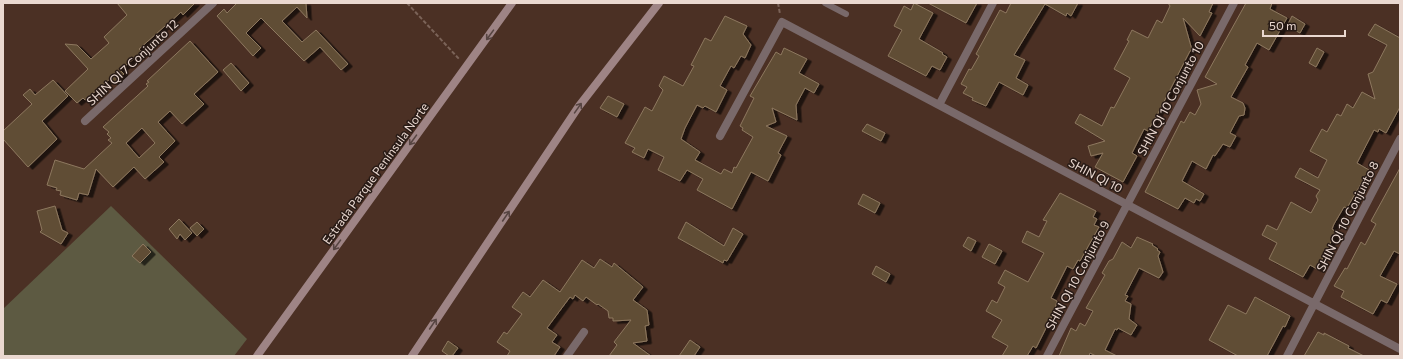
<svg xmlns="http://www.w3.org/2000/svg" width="1403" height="359" font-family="Commissioner,sans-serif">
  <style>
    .green { fill: #5d5a42 }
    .building { fill: #614d35; stroke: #8d785f; fill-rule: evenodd; filter: url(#shadow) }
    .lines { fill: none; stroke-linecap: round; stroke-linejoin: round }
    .path { stroke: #7b6358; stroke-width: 2; stroke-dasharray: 4 2; stroke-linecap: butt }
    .service { stroke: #79696a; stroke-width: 6 }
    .minor { stroke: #79696a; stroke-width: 8 }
    .secondary { stroke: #9e8485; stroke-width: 8 }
    .oneway { stroke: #574542 }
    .labels { text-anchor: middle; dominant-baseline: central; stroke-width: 3; stroke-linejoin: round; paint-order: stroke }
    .street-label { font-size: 12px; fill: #ead8d0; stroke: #281b16 }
  </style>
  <defs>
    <filter id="shadow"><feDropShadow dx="4.5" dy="2.5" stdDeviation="0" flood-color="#0009"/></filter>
  </defs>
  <rect width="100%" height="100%" fill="#4b3024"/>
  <path class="green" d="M 111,206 L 247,339 L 234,356 L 3,356 L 3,309 Z"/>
  <path class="building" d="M 117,3 L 195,3 L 183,15 L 181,12 L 169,23 L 168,27 L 165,26 L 139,49 L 142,52 L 120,70 L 124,74 L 114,83 L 110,79 L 85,100 L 83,98 L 77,103 L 65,91 L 88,69 L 65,44 L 77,45 L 91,59 L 109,43 L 104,37 L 127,15 Z
    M 237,3 L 306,3 L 307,18 L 297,7 L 282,21 L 302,42 L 316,30 L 348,64 L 341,70 L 320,47 L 304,61 L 261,18 L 246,33 L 261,48 L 253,56 L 217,16 L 224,9 L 227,13 Z
    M 914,3 L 933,13 L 919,39 L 943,53 L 942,54 L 947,57 L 940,70 L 932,66 L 926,76 L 888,56 L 902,30 L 894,26 L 904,6 L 911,10 Z
    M 928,3 L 977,3 L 966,23 Z
    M 1011,3 L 1078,3 L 1071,16 L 1067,13 L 1066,16 L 1045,4 L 1014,55 L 1025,60 L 1016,78 L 1028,85 L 1023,95 L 999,82 L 986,106 L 972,100 L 973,98 L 963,93 L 967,87 L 961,84 L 969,69 L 971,70 L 979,56 L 976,54 L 1000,10 L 1006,13 Z
    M 1168,3 L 1213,3 L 1209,12 L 1212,13 L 1200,36 L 1183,18 L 1192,50 L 1190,51 L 1153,123 L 1152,123 L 1148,131 L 1144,129 L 1132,153 L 1137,156 L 1123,182 L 1095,167 L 1103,153 L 1091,156 L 1088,146 L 1105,141 L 1075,123 L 1080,114 L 1102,126 L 1111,107 L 1114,108 L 1130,78 L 1114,69 L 1129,41 L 1127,40 L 1132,30 L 1148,38 L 1157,20 L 1162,23 L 1170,6 Z
    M 1246,3 L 1272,3 L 1270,9 L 1287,18 L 1269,50 L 1257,43 L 1245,65 L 1248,67 L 1231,97 L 1243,103 L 1245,108 L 1244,115 L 1239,116 L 1230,133 L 1236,136 L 1230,147 L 1223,144 L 1215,156 L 1213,155 L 1206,169 L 1192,161 L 1182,181 L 1204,194 L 1200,201 L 1196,199 L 1194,203 L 1185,198 L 1178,209 L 1145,192 L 1181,121 L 1184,123 L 1190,112 L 1195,115 L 1201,104 L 1197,90 L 1217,84 L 1205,77 Z
    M 725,16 L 747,26 L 743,34 L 751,45 L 745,58 L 741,56 L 734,68 L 731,66 L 720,86 L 727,90 L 716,112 L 705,106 L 703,108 L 697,105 L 685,128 L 681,139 L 700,152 L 695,160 L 721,174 L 724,169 L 732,173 L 734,167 L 736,168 L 753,137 L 742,130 L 743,128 L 740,126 L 754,98 L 750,96 L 776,52 L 781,55 L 784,48 L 807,59 L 799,73 L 819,84 L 814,93 L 805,88 L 796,105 L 797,120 L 772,108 L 776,122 L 766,126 L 787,136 L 778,153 L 781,155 L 768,181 L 751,172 L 732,209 L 697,190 L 703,179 L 687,170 L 680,181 L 658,170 L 664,157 L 648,149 L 644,158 L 632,152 L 635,148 L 625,143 L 645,107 L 652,111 L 663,90 L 659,86 L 664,76 L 683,86 L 694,66 L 691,65 L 705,38 L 711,41 Z
    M 1292,16 L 1305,24 L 1300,33 L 1287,26 Z
    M 1375,24 L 1400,38 L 1400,107 L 1386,133 L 1379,129 L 1378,132 L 1374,130 L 1357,163 L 1369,170 L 1347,208 L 1344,207 L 1334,224 L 1332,229 L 1336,232 L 1317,269 L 1310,265 L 1303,277 L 1269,259 L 1277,243 L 1262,235 L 1267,225 L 1277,230 L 1291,202 L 1311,213 L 1318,200 L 1316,196 L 1320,190 L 1295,177 L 1300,168 L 1318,178 L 1327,160 L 1310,151 L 1322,129 L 1327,132 L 1337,114 L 1341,116 L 1347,104 L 1353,108 L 1362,92 L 1375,99 L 1368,74 L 1373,72 L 1387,45 L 1368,35 Z
    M 190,41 L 218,72 L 194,94 L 204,104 L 182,124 L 170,111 L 158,122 L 175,141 L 159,157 L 164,162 L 145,179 L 134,167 L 113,187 L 96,169 L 88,195 L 79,193 L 77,200 L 60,195 L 61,191 L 56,190 L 57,188 L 47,185 L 55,160 L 84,169 L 112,143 L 108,140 L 111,138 L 107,134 L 109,132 L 103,127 L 148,86 L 146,84 L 149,82 L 147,81 ZM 142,128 L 155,143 L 139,158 L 126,143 Z
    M 1317,48 L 1324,52 L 1316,67 L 1309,63 Z
    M 231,63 L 249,83 L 241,91 L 223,70 Z
    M 53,80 L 68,96 L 42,121 L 57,139 L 28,167 L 3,139 L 3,131 L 32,104 L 23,95 L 30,89 L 35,95 Z
    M 608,96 L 624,104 L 617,117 L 600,108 Z
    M 867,124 L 885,133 L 881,141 L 862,131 Z
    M 1400,168 L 1400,254 L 1394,251 L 1380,276 L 1397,284 L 1387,303 L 1381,300 L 1373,314 L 1341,297 L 1344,291 L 1334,286 L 1345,268 L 1347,269 L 1361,242 L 1365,245 L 1376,224 L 1371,221 Z
    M 1060,193 L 1096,211 L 1093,217 L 1097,219 L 1094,225 L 1099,227 L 1080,261 L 1078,260 L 1073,269 L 1067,266 L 1051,298 L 1057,301 L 1054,312 L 1036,348 L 1033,346 L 1027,356 L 1002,356 L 1008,346 L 992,337 L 1002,320 L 986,311 L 992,300 L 997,303 L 1005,287 L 998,283 L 1005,270 L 1028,282 L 1044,253 L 1022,242 L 1027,231 L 1039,237 L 1047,221 L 1043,220 Z
    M 863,194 L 880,203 L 875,213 L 858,204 Z
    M 55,206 L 62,230 L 68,233 L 61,244 L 40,232 L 42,230 L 37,211 Z
    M 179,219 L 192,233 L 185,240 L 180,234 L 177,239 L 169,229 Z
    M 197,222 L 204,229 L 197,236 L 190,228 Z
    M 686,222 L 724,246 L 733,228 L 743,234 L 727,261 L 724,260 L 723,263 L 678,238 Z
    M 968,237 L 976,241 L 971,251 L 963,246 Z
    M 1137,237 L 1153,244 L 1152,245 L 1158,249 L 1157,250 L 1160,252 L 1158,256 L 1163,272 L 1159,278 L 1139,268 L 1125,295 L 1128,296 L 1125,301 L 1131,304 L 1129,319 L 1137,325 L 1131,335 L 1118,328 L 1117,330 L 1115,329 L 1105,350 L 1117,356 L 1096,356 L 1090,353 L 1089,356 L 1059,356 L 1071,328 L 1076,331 L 1080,323 L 1085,326 L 1093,311 L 1086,308 L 1105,275 L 1102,273 L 1109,261 L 1113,259 L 1122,242 L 1131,248 Z
    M 143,244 L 151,252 L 140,263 L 132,256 Z
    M 989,244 L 1002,251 L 995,264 L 982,257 Z
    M 600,259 L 612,267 L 614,263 L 643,287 L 633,300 L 647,310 L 649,325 L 645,326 L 647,341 L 633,343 L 651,356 L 609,356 L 617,345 L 614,342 L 631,320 L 613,321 L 613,318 L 609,318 L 608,311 L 598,304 L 597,305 L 586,297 L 583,301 L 575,295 L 573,299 L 570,297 L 547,328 L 557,335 L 552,342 L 560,347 L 554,356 L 507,356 L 510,351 L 497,342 L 504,332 L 507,334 L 522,314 L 512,307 L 523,292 L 530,297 L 543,280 L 560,292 L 582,260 L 594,268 Z
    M 876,266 L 890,274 L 886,282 L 872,274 Z
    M 1255,297 L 1290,316 L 1285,327 L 1283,326 L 1267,356 L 1238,356 L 1209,340 L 1228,305 L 1246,314 Z
    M 1318,332 L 1324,335 L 1324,333 L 1349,346 L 1348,348 L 1364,356 L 1304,356 Z
    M 690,340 L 700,347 L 694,356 L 679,356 Z
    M 448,341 L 458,348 L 452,356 L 449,356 L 442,351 Z"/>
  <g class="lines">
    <path class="path" d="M 407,3 L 460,60
      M 778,3 L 780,14"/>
    <path class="service" d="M 825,3 L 846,14"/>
    <path class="minor" d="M 939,105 L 993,3
      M 85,121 L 213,3
      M 720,136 L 782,22 L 1400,349
      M 567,356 L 584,332
      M 1047,356 L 1234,3
      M 1287,356 L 1400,139"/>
    <path class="secondary" d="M 257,356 L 512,3
      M 412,356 L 579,106 L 659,3"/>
  </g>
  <defs><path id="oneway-shaft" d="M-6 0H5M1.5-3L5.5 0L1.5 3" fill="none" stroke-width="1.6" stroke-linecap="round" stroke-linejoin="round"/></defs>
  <g class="oneway">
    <use href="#oneway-shaft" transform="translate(490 35) rotate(126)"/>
    <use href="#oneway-shaft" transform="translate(578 108) rotate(-55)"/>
    <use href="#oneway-shaft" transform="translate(413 140) rotate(126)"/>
    <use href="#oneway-shaft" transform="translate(506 216) rotate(-56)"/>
    <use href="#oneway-shaft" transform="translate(337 245) rotate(126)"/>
    <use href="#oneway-shaft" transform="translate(433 324) rotate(-56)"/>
  </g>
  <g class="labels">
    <g class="street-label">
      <text transform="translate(132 62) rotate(-43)">SHIN QI 7 Conjunto 12</text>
      <text transform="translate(1170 98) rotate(-62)">SHIN QI 10 Conjunto 10</text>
      <text transform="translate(375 173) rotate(-54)">Estrada Parque Península Norte</text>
      <text transform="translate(1096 175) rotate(28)">SHIN QI 10</text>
      <text transform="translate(1347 216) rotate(-63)">SHIN QI 10 Conjunto 8</text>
      <text transform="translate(1077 275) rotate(-62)">SHIN QI 10 Conjunto 9</text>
    </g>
  </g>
  <rect width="1403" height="359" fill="none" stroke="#ead8d0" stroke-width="8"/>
  <path d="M1263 30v6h82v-6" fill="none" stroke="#ead8d0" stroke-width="2"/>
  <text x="1269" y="30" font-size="12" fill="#ead8d0" stroke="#281b16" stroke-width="3" paint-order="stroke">50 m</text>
</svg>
